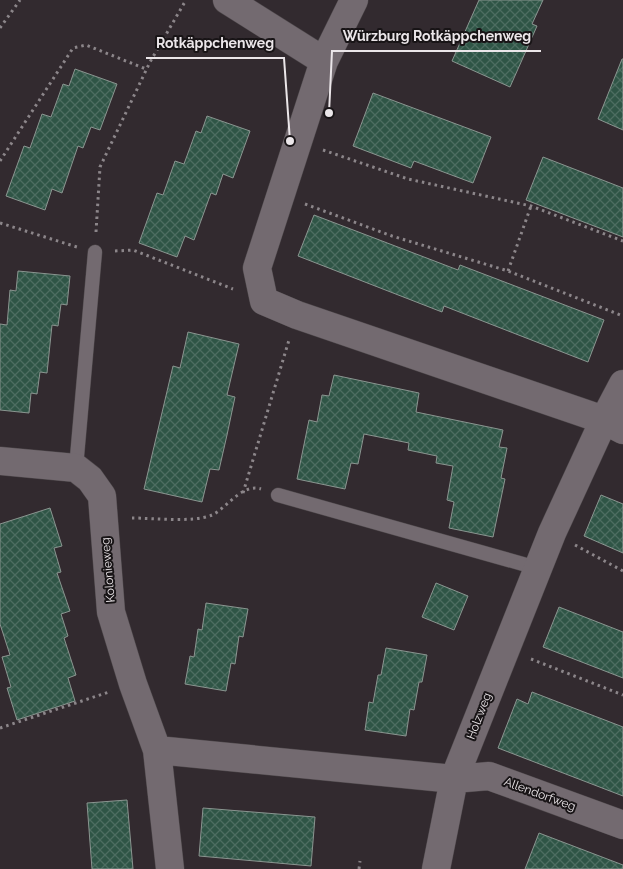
<svg xmlns="http://www.w3.org/2000/svg" width="623" height="869" font-family="Raleway,sans-serif">
  <style>
    .building { fill: url(#building-cross-hatch); stroke: #8a9590 }
    .lines { fill: none; stroke-linecap: round; stroke-linejoin: round }
    .lane-casing { stroke: #4c4649; stroke-width: 15 }
    .street-casing { stroke: #4c4649; stroke-width: 29 }
    .path { stroke: #8c868a; stroke-width: 3; stroke-dasharray: 2.5 4; stroke-linecap: butt }
    .lane { stroke: #736a70; stroke-width: 14 }
    .street { stroke: #736a70; stroke-width: 28 }
    .labels { text-anchor: middle; dominant-baseline: central; stroke-width: 4; stroke-linejoin: round; paint-order: stroke }
    .street-label { font-size: 12px; fill: #ebe6e9; stroke: #181416 }
    .leader { fill: none; stroke: #ebe6e9; stroke-width: 2 }
    .callout-dot { fill: #ebe6e9; stroke: #181416; stroke-width: 2 }
    .callout-label { font-size: 14px; text-anchor: middle; font-weight: bold; fill: #ebe6e9; stroke: #181416; stroke-width: 4; stroke-linejoin: round; paint-order: stroke }
  </style>
  <defs>
    <pattern id="building-cross-hatch" width="8" height="8" patternUnits="userSpaceOnUse" patternTransform="scale(1.25)"><rect width="8" height="8" fill="#2f5546"/><path d="M0 0l8 8M0 8l8-8" fill="none" stroke="#4d6d61"/></pattern>
  </defs>
  <rect width="100%" height="100%" fill="#322a2f"/>
  <path class="building" d="M 479,0 L 543,0 L 532,24 L 537,26 L 510,87 L 452,61 Z
    M 622,59 L 623,59 L 623,130 L 598,119 Z
    M 75,69 L 117,84 L 100,130 L 91,127 L 83,148 L 78,146 L 62,193 L 52,189 L 45,210 L 6,196 L 24,146 L 30,148 L 42,114 L 51,117 L 63,84 L 69,86 Z
    M 373,93 L 491,137 L 473,183 L 414,161 L 411,168 L 353,146 Z
    M 207,116 L 250,131 L 233,178 L 223,174 L 216,195 L 211,193 L 194,240 L 185,236 L 177,257 L 139,243 L 157,193 L 163,195 L 175,161 L 184,164 L 196,131 L 201,133 Z
    M 543,157 L 623,188 L 623,237 L 526,200 Z
    M 314,215 L 458,270 L 460,265 L 604,320 L 588,362 L 444,306 L 442,312 L 298,256 Z
    M 18,271 L 70,276 L 67,305 L 61,304 L 58,326 L 52,325 L 47,373 L 40,372 L 37,394 L 31,393 L 29,413 L 0,410 L 0,324 L 7,325 L 10,290 L 16,291 Z
    M 188,332 L 239,344 L 227,395 L 235,397 L 227,435 L 219,470 L 210,469 L 202,502 L 144,489 L 173,366 L 180,368 Z
    M 334,375 L 419,393 L 416,412 L 503,430 L 499,447 L 507,448 L 501,478 L 505,479 L 493,537 L 449,528 L 454,502 L 447,500 L 453,466 L 436,463 L 437,456 L 408,450 L 409,443 L 364,434 L 358,464 L 351,463 L 345,489 L 297,479 L 309,420 L 317,422 L 322,395 L 329,396 Z
    M 601,495 L 623,504 L 623,553 L 584,536 Z
    M 50,508 L 62,546 L 54,548 L 61,572 L 57,573 L 70,611 L 61,614 L 68,636 L 64,638 L 76,675 L 68,678 L 75,701 L 17,720 L 7,688 L 11,687 L 2,657 L 10,655 L 0,624 L 0,524 Z
    M 436,583 L 468,596 L 454,630 L 422,617 Z
    M 206,603 L 248,609 L 243,637 L 239,636 L 235,664 L 231,663 L 226,691 L 185,684 L 190,656 L 194,657 L 198,629 L 202,630 Z
    M 559,607 L 623,632 L 623,678 L 543,647 Z
    M 386,648 L 427,655 L 422,682 L 419,682 L 414,710 L 410,709 L 406,736 L 365,730 L 369,702 L 373,703 L 378,675 L 381,675 Z
    M 532,692 L 623,727 L 623,796 L 498,748 L 517,699 L 528,704 Z
    M 127,800 L 133,869 L 92,869 L 87,803 Z
    M 203,808 L 315,817 L 311,866 L 199,856 Z
    M 539,833 L 623,865 L 623,869 L 525,869 Z"/>
  <g class="lines">
    <g class="lane-casing">
      <path id="lane" d="M 76,468 L 95,252
        M 278,495 L 537,568"/>
    </g>
    <g class="street-casing">
      <path id="street" d="M 227,0 L 324,61
        M 354,0 L 324,61 L 257,268 L 264,301 L 297,315 L 604,420 L 623,430
        M 0,461 L 76,468 L 90,479 L 102,496 L 111,612 L 133,684 L 157,750 L 170,869
        M 157,750 L 454,779 L 489,776 L 623,825
        M 436,869 L 454,779 L 552,533 L 604,420 L 623,384"/>
    </g>
    <path class="path" d="M 0,28 L 20,0
      M 323,150 L 408,179 L 531,206 L 623,241
      M 0,161 L 73,48 L 86,45 L 146,69
      M 305,204 L 392,236 L 508,271 L 623,316
      M 0,223 L 77,247
      M 96,232 L 100,167 L 150,62 L 186,0
      M 115,251 L 133,250 L 233,289
      M 508,271 L 531,206
      M 243,493 L 289,340
      M 132,518 C 153,518 193,523 212,515 C 227,508 242,483 261,489
      M 575,545 L 623,571
      M 531,659 L 623,695
      M 0,728 L 109,692
      M 359,869 L 360,861"/>
    <use href="#lane" class="lane"/>
    <use href="#street" class="street"/>
  </g>
  <g class="labels">
    <g class="street-label">
      <text transform="translate(108 570) rotate(-95)">Kolonieweg</text>
      <text transform="translate(479 716) rotate(-69)">Holzweg</text>
      <text transform="translate(540 794) rotate(20)">Allendorfweg</text>
    </g>
  </g>
  <path class="leader" d="M329 113L332 51H541M290 141L284 58H146"/>
  <g class="callout-dot">
    <circle cx="329" cy="113" r="5"/>
    <circle cx="290" cy="141" r="5"/>
  </g>
  <g class="callout-label">
    <text x="437" y="41">Würzburg Rotkäppchenweg</text>
    <text x="215" y="48">Rotkäppchenweg</text>
  </g>
</svg>
